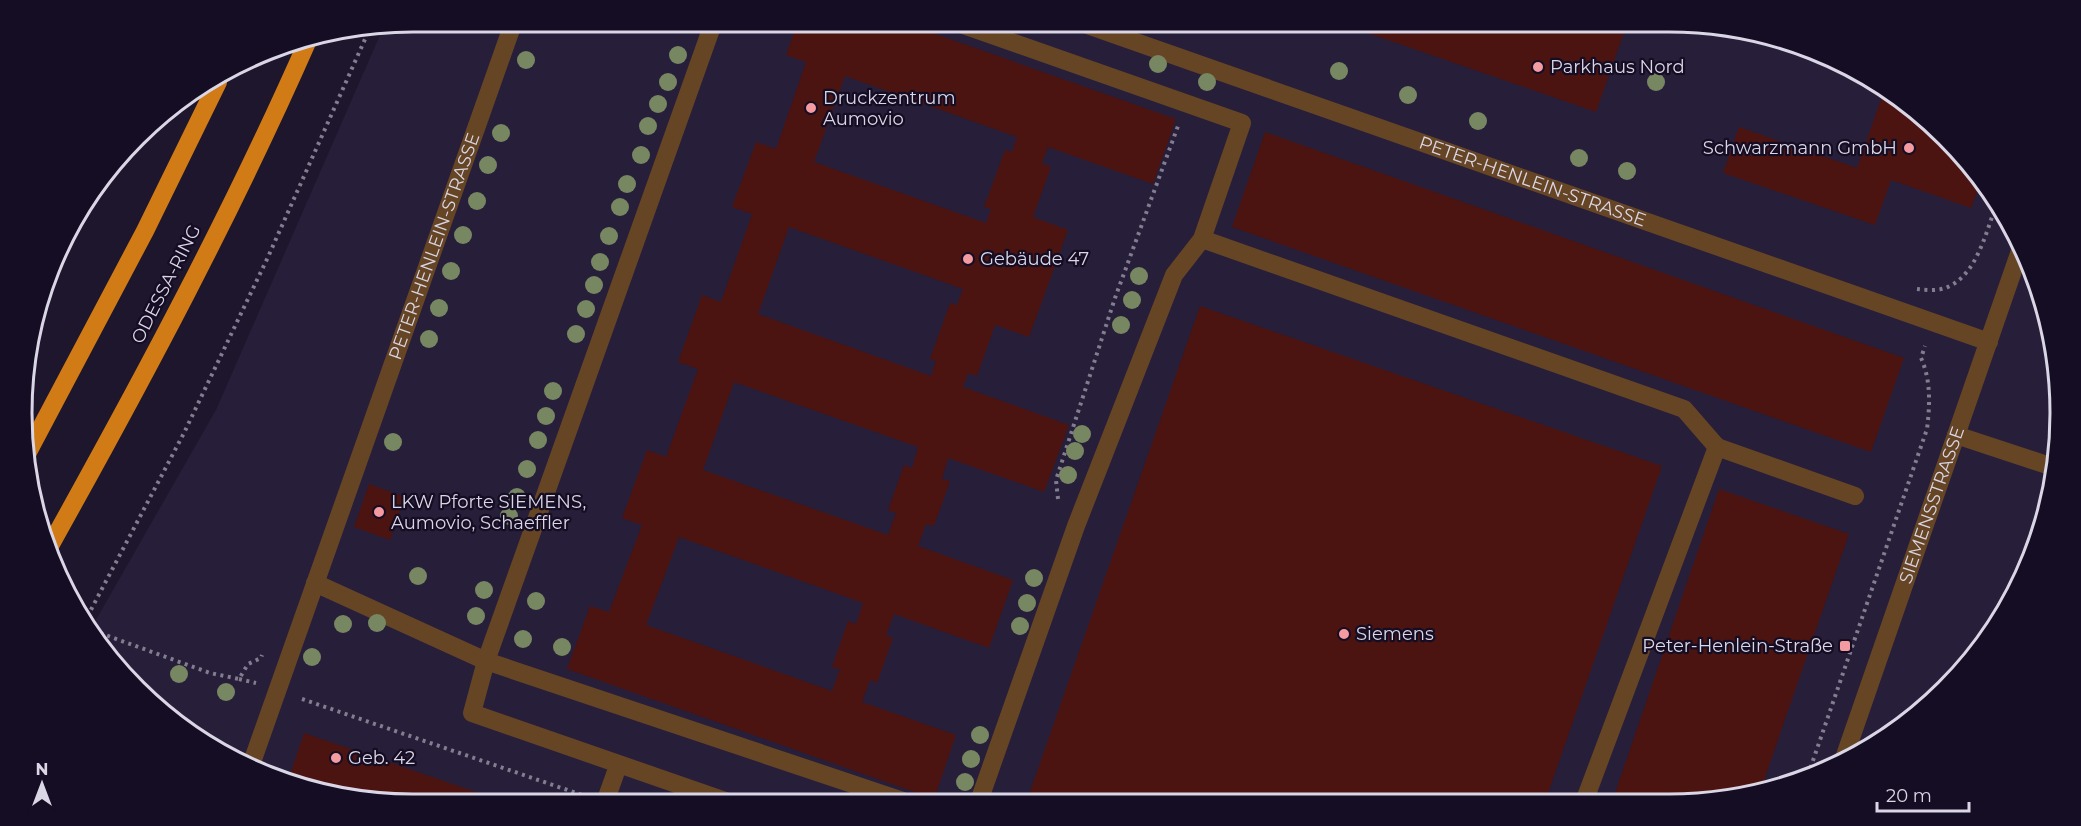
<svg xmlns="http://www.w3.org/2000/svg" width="2081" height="826" font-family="Montserrat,sans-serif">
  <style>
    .built { fill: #271e3a }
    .building { fill: #4c1410; fill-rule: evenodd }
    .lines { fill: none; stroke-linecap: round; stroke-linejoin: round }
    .path { stroke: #837d90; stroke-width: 4; stroke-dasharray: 3 4.5; stroke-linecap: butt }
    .minor { stroke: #664525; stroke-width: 18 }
    .highway { stroke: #d07b15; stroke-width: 18 }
    .tree { fill: #778762 }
    .poi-dot { fill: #f49aa1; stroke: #150d23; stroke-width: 2 }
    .labels { text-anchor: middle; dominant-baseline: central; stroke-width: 4.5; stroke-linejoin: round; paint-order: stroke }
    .poi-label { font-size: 18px; fill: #dad6e6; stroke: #150d23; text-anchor: start }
    .street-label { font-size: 18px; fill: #dad6e6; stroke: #150d23 }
    .rim { fill: none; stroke: #dad6e6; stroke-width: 3 }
  </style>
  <rect width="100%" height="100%" fill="#1e162d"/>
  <path class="built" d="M 413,21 L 1668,21 L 1794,42 L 1864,73 L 1926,118 L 1979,174 L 2019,239 L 2047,311 L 2059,387 L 2057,464 L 2039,539 L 1994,631 L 1926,708 L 1841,765 L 1720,802 L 413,805 L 287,784 L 175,724 L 89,632 L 216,410 L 384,26 Z"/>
  <path class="building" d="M 798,21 L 899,21 L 1176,119 L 1153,184 L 1048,147 L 1042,163 L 1051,167 L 1033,217 L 1068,230 L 1029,337 L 995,325 L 977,376 L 968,373 L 963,387 L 1069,425 L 1044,492 L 948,458 L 942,479 L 950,481 L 934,526 L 926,524 L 918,546 L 1013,580 L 989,648 L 894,614 L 886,635 L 893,638 L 877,683 L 870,680 L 862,702 L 956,735 L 934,799 L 567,669 L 590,606 L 609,612 L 642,525 L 622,518 L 647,450 L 666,457 L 698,369 L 678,362 L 702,295 L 721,302 L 752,214 L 732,207 L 756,142 L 776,149 L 806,62 L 786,55 ZM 845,76 L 1017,137 L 1012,152 L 1005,150 L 984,207 L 991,209 L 986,223 L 814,162 ZM 789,227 L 963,289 L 957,305 L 950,303 L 930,359 L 936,361 L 931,376 L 758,314 ZM 734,382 L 918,447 L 912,468 L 904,465 L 888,510 L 896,513 L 888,535 L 703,470 ZM 679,537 L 863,603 L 856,624 L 848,621 L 832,667 L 840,669 L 832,691 L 646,625 Z
    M 1333,21 L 1628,21 L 1596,112 Z
    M 1885,88 L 1926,118 L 1979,174 L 1982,179 L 1971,208 L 1891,180 L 1875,225 L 1723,173 L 1739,127 L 1857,168 Z
    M 1265,132 L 1904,358 L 1871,452 L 1232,227 Z
    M 1200,306 L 1662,466 L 1545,802 L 1026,803 Z
    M 369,484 L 405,497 L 390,540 L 354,527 Z
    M 1719,489 L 1849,534 L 1761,789 L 1720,802 L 1612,802 Z
    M 304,733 L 511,804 L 511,805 L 413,805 L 287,784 Z"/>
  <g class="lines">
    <path class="path" d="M 1917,289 C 1926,290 1937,291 1945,288 C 1977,277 1986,231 1997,203
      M 1058,499 L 1056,480 L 1115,298 L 1178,126
      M 84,623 L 184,433 L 268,257 L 370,28
      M 86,628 L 210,673 L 239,679 L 248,664 L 261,658 L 262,655
      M 239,679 L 256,683
      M 302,699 L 582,795
      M 1808,775 L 1927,429 C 1930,405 1931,380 1921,358 L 1925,346"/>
    <g class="minor">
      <path d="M 714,21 L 486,661 L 472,713 L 734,804"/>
      <path d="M 952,21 L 1242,123 L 1202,239 L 1174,275 L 1076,526 L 978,804"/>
      <path id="s1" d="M 1076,21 L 1989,342"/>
      <path d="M 1202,239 L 1684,409 L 1717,447 L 1584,802"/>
      <path d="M 1956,435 L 2056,468"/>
      <path d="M 1717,447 L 1855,496"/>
      <path d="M 315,583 L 486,661 L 912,804"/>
      <path id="s2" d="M 1842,764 L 2022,245"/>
      <path id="s3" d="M 251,765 L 514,21"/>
      <path d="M 604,805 L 618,766"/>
    </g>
    <path class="highway" d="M 27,454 L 145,231 L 218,82
      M 51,544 C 143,379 233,211 309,38"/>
  </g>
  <g class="tree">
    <circle cx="678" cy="55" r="9"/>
    <circle cx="526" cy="60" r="9"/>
    <circle cx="1158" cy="64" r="9"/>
    <circle cx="1339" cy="71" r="9"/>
    <circle cx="668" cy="82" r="9"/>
    <circle cx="1207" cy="82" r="9"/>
    <circle cx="1656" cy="82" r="9"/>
    <circle cx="1408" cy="95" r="9"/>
    <circle cx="658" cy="104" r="9"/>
    <circle cx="1478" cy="121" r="9"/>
    <circle cx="648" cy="126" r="9"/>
    <circle cx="501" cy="133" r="9"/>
    <circle cx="641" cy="155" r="9"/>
    <circle cx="1579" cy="158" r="9"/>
    <circle cx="488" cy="165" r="9"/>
    <circle cx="1627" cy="171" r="9"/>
    <circle cx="627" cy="184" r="9"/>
    <circle cx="477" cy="201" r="9"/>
    <circle cx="620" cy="207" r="9"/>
    <circle cx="463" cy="235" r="9"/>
    <circle cx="609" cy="236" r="9"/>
    <circle cx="600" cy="262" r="9"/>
    <circle cx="451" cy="271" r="9"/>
    <circle cx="1139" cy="276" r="9"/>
    <circle cx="594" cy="285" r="9"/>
    <circle cx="1132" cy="300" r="9"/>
    <circle cx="439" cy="308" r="9"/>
    <circle cx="586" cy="309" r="9"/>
    <circle cx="1121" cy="325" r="9"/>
    <circle cx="576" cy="334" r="9"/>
    <circle cx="429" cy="339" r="9"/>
    <circle cx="553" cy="391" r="9"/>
    <circle cx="546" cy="416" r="9"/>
    <circle cx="1082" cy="434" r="9"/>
    <circle cx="538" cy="440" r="9"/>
    <circle cx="393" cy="442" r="9"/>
    <circle cx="1075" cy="451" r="9"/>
    <circle cx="527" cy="469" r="9"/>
    <circle cx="1068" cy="475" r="9"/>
    <circle cx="517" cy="497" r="9"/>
    <circle cx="509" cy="516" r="9"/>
    <circle cx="418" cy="576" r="9"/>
    <circle cx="1034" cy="578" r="9"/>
    <circle cx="484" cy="590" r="9"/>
    <circle cx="536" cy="601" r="9"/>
    <circle cx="1027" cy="603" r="9"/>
    <circle cx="476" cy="616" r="9"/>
    <circle cx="377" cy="623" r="9"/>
    <circle cx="343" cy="624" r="9"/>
    <circle cx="1020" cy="626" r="9"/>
    <circle cx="523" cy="639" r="9"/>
    <circle cx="562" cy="647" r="9"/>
    <circle cx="312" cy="657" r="9"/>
    <circle cx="179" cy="674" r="9"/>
    <circle cx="226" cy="692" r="9"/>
    <circle cx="980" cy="735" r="9"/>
    <circle cx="971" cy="759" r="9"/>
    <circle cx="965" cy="782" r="9"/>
  </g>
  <g class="poi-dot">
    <circle cx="1538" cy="67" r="6"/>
    <circle cx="811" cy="108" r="6"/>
    <circle cx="1909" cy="148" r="6"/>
    <circle cx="968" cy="259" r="6"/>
    <circle cx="379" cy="512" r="6"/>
    <circle cx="1344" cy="634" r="6"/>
    <rect x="1839" y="640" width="12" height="12" rx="3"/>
    <circle cx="336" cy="758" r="6"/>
  </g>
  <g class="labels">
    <g class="poi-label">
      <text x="1550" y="67">Parkhaus Nord</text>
      <text x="823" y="98">Druckzentrum<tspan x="823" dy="21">Aumovio</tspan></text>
      <text x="1897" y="148" text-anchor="end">Schwarzmann GmbH</text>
      <text x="980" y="259">Gebäude 47</text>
      <text x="391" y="502">LKW Pforte SIEMENS,<tspan x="391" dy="21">Aumovio, Schaeffler</tspan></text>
      <text x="1356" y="634">Siemens</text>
      <text x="1833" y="646" text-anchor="end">Peter-Henlein-Straße</text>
      <text x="348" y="758">Geb. 42</text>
    </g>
    <g class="street-label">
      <text stroke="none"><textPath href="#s1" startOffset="484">PETER-HENLEIN-STRASSE</textPath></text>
      <text stroke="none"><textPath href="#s3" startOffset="550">PETER-HENLEIN-STRASSE</textPath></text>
      <text transform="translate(166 284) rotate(-63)">ODESSA-RING</text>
      <text stroke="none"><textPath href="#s2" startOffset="274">SIEMENSSTRASSE</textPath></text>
    </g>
  </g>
  <path d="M0 0H2081V826H0ZM413 32H1669A381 381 0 0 1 2050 413V413A381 381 0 0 1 1669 794H413A381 381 0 0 1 32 413V413A381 381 0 0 1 413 32Z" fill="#150d23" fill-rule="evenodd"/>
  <path class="rim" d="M413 32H1669A381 381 0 0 1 2050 413V413A381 381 0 0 1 1669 794H413A381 381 0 0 1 32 413V413A381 381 0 0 1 413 32Z"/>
  <g transform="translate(42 784)" stroke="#150d23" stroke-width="4.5" paint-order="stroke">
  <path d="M0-4.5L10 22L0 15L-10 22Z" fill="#dad6e6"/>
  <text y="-9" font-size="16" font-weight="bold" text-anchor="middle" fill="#dad6e6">N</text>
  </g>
  <path d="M1877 802v9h92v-9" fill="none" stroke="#dad6e6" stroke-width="3"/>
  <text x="1886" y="802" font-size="18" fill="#dad6e6" stroke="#150d23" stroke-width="4.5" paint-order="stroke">20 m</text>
</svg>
